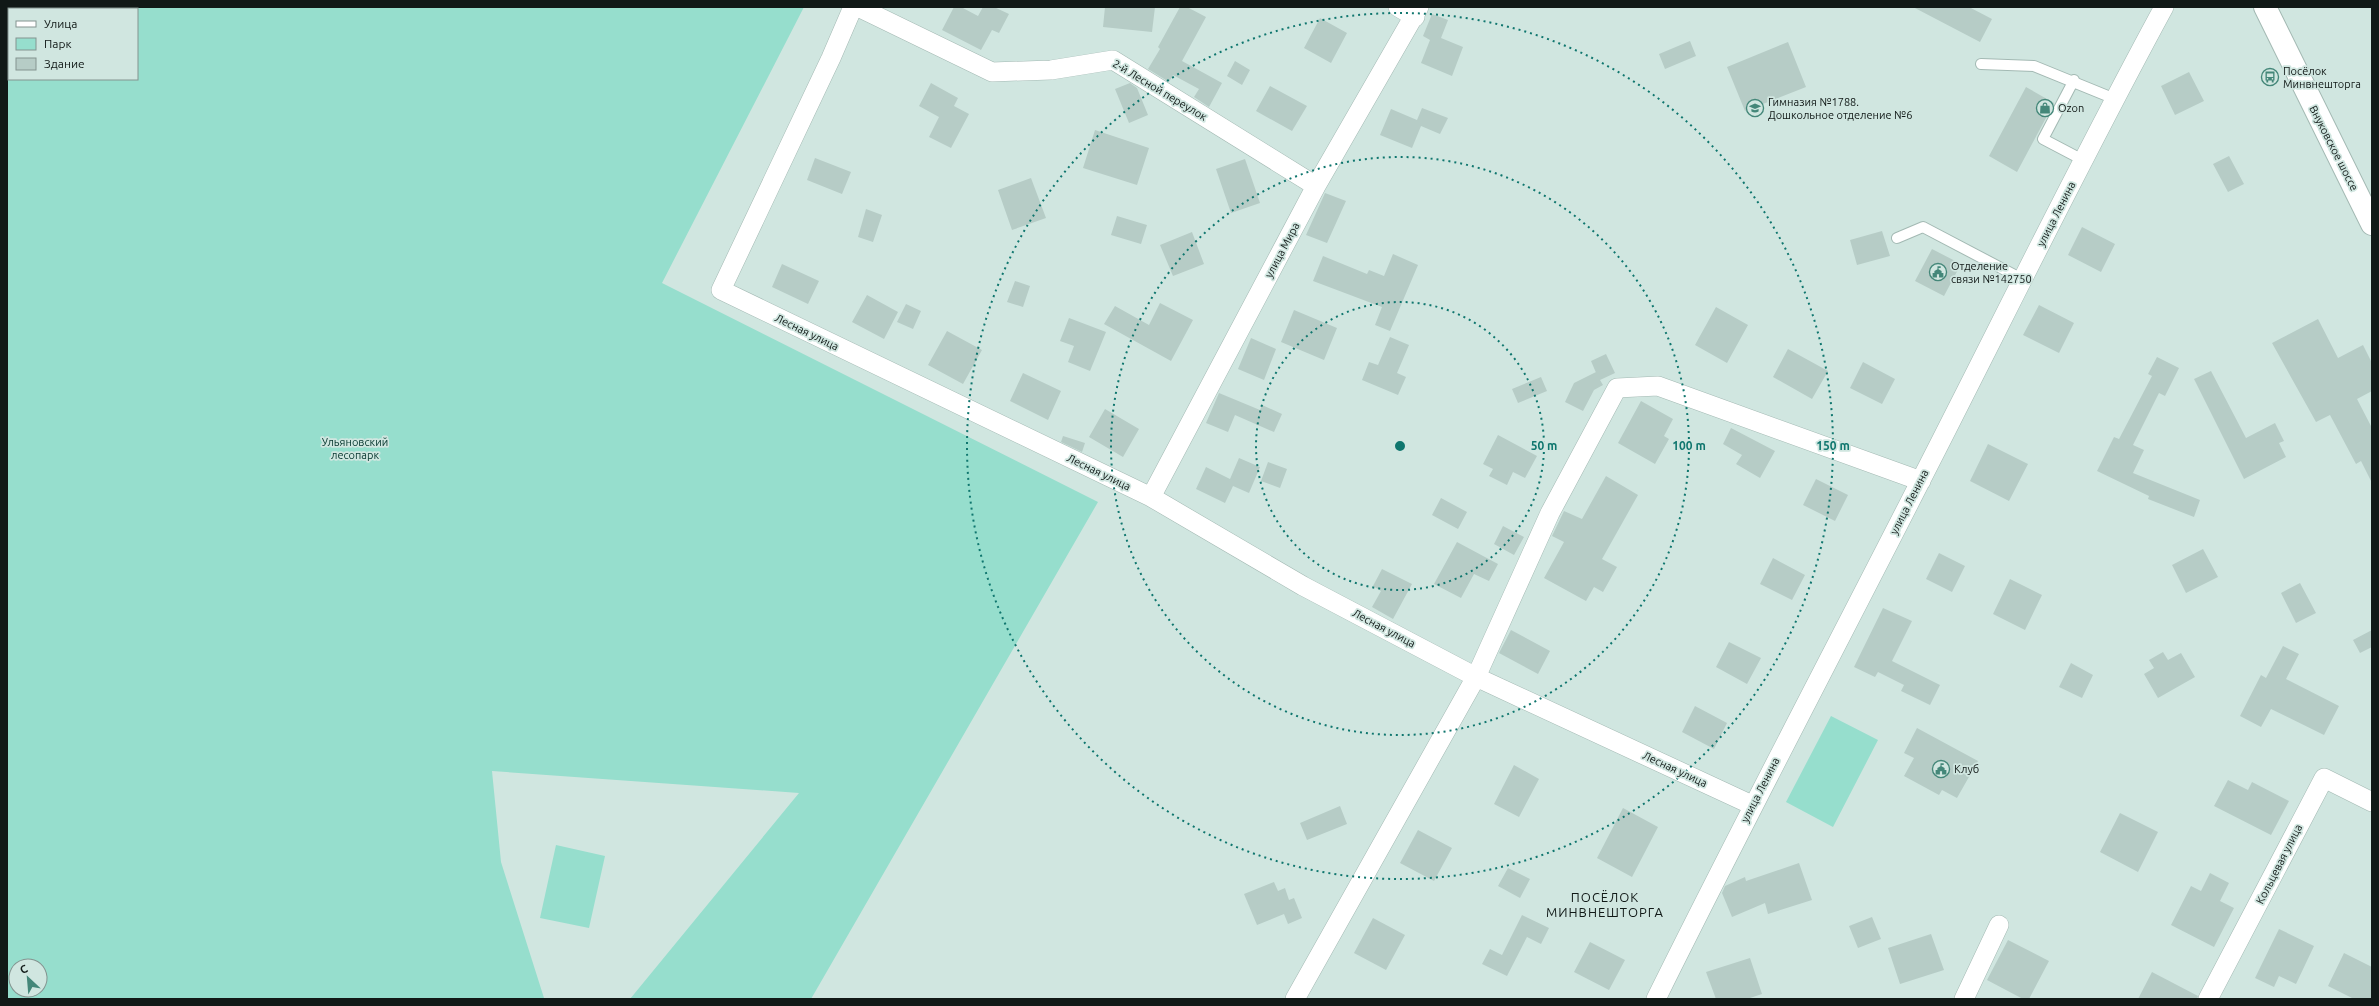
<svg xmlns="http://www.w3.org/2000/svg" width="2379" height="1006" font-family="Ubuntu,sans-serif">
  <style>
    .green { fill: #96decd; fill-rule: evenodd }
    .building { fill: #b6ccc6 }
    .lines { fill: none; stroke-linecap: round; stroke-linejoin: round }
    .service-casing { stroke: #a3b9b3; stroke-width: 12 }
    .minor-casing { stroke: #a3b9b3; stroke-width: 20 }
    .secondary-casing { stroke: #a3b9b3; stroke-width: 24 }
    .service { stroke: #fff; stroke-width: 10 }
    .minor { stroke: #fff; stroke-width: 19 }
    .secondary { stroke: #fff; stroke-width: 22 }
    .ring { fill: none; stroke: #0f766e; stroke-width: 2; stroke-dasharray: 2 4 }
    .labels { text-anchor: middle; dominant-baseline: central; stroke-width: 3.5; stroke-linejoin: round; paint-order: stroke }
    .poi-label { font-size: 11px; fill: #111917; stroke: #d0e6e0; text-anchor: start }
    .street-label { font-size: 11px; fill: #111917; stroke: #d0e6e0 }
    .park-label { font-size: 11px; fill: #04352d; stroke: #d0e6e0 }
    .quarter-label { font-size: 13px; letter-spacing: 1px; fill: #111917; stroke: #d0e6e0 }
    .centre { fill: #0f766e; stroke: #d0e6e0; stroke-width: 2 }
    .ring-label { font-size: 12px; text-anchor: middle; font-weight: bold; fill: #0f766e; stroke: #d0e6e0; stroke-width: 3.5; stroke-linejoin: round; paint-order: stroke }
  </style>
  <rect width="100%" height="100%" fill="#d0e6e0"/>
  <path class="green" d="M 7,7 L 804,7 L 662,283 L 1098,502 L 811,999 L 630,999 L 799,793 L 492,771 L 501,862 L 544,998 L 549,999 L 7,999 ZM 9,9 L 137,9 L 137,79 L 9,79 ZM 16,966 L 40,966 L 40,990 L 16,990 Z
    M 1831,716 L 1878,740 L 1833,827 L 1786,802 Z
    M 556,845 L 605,856 L 589,928 L 540,918 Z"/>
  <path class="building" d="M 954,7 L 961,7 L 978,16 L 983,7 L 994,7 L 1009,14 L 999,33 L 992,30 L 981,50 L 942,30 Z
    M 1105,7 L 1155,7 L 1152,32 L 1103,27 Z
    M 1180,7 L 1187,7 L 1206,17 L 1182,61 L 1222,83 L 1209,107 L 1194,97 L 1199,89 L 1173,75 L 1169,82 L 1148,69 L 1160,49 L 1158,47 Z
    M 1913,7 L 1969,7 L 1992,19 L 1980,42 Z
    M 1432,14 L 1448,20 L 1441,38 L 1463,47 L 1452,76 L 1421,63 L 1430,40 L 1423,36 Z
    M 1320,18 L 1347,33 L 1331,63 L 1304,48 Z
    M 1690,41 L 1696,56 L 1665,69 L 1659,54 Z
    M 1788,42 L 1806,87 L 1745,111 L 1727,67 Z
    M 1235,61 L 1250,70 L 1242,85 L 1227,76 Z
    M 2189,72 L 2204,101 L 2175,115 L 2161,86 Z
    M 931,83 L 958,98 L 954,106 L 969,114 L 951,148 L 929,137 L 939,117 L 919,106 Z
    M 1130,83 L 1137,88 L 1148,115 L 1129,123 L 1115,89 Z
    M 1270,86 L 1307,106 L 1292,131 L 1256,111 Z
    M 2026,87 L 2054,103 L 2017,172 L 1989,156 Z
    M 1422,108 L 1448,118 L 1440,134 L 1421,126 L 1412,148 L 1380,135 L 1391,109 L 1417,120 Z
    M 1095,130 L 1149,148 L 1137,185 L 1083,168 Z
    M 2229,156 L 2244,184 L 2228,192 L 2213,164 Z
    M 815,158 L 851,172 L 842,194 L 807,180 Z
    M 1245,159 L 1260,203 L 1231,213 L 1216,169 Z
    M 1031,178 L 1046,218 L 1012,230 L 998,190 Z
    M 1325,193 L 1346,201 L 1327,243 L 1306,235 Z
    M 866,209 L 882,215 L 873,242 L 858,237 Z
    M 1117,216 L 1147,225 L 1141,244 L 1111,235 Z
    M 2082,227 L 2115,244 L 2101,272 L 2068,255 Z
    M 1882,231 L 1890,256 L 1857,265 L 1850,240 Z
    M 1192,232 L 1204,264 L 1173,276 L 1160,245 Z
    M 1932,249 L 1961,264 L 1944,296 L 1915,281 Z
    M 1393,254 L 1418,265 L 1390,331 L 1375,325 L 1382,307 L 1313,281 L 1323,256 L 1367,274 L 1369,270 L 1384,276 Z
    M 782,264 L 819,281 L 808,304 L 772,287 Z
    M 1015,281 L 1030,286 L 1023,307 L 1007,302 Z
    M 867,295 L 898,312 L 884,339 L 852,322 Z
    M 1160,303 L 1193,320 L 1171,361 L 1104,324 L 1115,306 L 1149,325 Z
    M 906,304 L 921,311 L 913,329 L 897,322 Z
    M 2039,305 L 2074,323 L 2059,353 L 2023,335 Z
    M 1716,307 L 1748,325 L 1727,363 L 1695,345 Z
    M 1294,310 L 1337,328 L 1324,360 L 1281,342 Z
    M 1069,318 L 1106,332 L 1090,371 L 1068,362 L 1074,346 L 1060,341 Z
    M 2318,319 L 2338,358 L 2363,345 L 2372,363 L 2372,391 L 2357,399 L 2372,428 L 2372,483 L 2361,461 L 2356,464 L 2330,415 L 2316,422 L 2272,343 Z
    M 947,331 L 982,350 L 963,384 L 928,365 Z
    M 1390,337 L 1409,345 L 1397,373 L 1406,377 L 1398,395 L 1362,380 L 1369,362 L 1378,365 Z
    M 1251,338 L 1276,349 L 1264,380 L 1238,369 Z
    M 1788,349 L 1828,371 L 1812,399 L 1773,377 Z
    M 1606,354 L 1615,373 L 1600,380 L 1603,385 L 1594,390 L 1583,411 L 1565,402 L 1574,383 L 1596,372 L 1597,375 L 1591,361 Z
    M 2157,357 L 2179,368 L 2165,396 L 2159,393 L 2133,445 L 2144,450 L 2133,473 L 2200,500 L 2194,517 L 2148,499 L 2149,496 L 2097,471 L 2114,437 L 2119,439 L 2152,376 L 2148,374 Z
    M 1863,362 L 1895,379 L 1882,404 L 1850,388 Z
    M 2211,371 L 2246,438 L 2275,423 L 2284,441 L 2279,443 L 2286,457 L 2244,479 L 2194,379 Z
    M 1023,373 L 1061,391 L 1048,420 L 1010,401 Z
    M 1541,377 L 1547,391 L 1518,403 L 1512,389 Z
    M 1219,393 L 1260,410 L 1262,405 L 1282,414 L 1274,432 L 1235,415 L 1228,432 L 1206,423 Z
    M 1641,401 L 1673,419 L 1664,436 L 1669,439 L 1655,464 L 1618,443 Z
    M 1105,409 L 1139,429 L 1123,457 L 1089,437 Z
    M 1731,428 L 1775,451 L 1760,478 L 1736,464 L 1742,455 L 1723,444 Z
    M 1498,435 L 1537,456 L 1525,478 L 1513,472 L 1507,485 L 1489,476 L 1493,469 L 1483,464 Z
    M 1063,436 L 1085,443 L 1082,452 L 1061,442 Z
    M 1988,444 L 2028,464 L 2009,501 L 1970,481 Z
    M 1239,458 L 1260,467 L 1249,493 L 1233,486 L 1225,503 L 1196,489 L 1206,467 L 1230,479 Z
    M 1268,462 L 1287,469 L 1280,488 L 1261,481 Z
    M 1606,476 L 1638,495 L 1602,559 L 1617,567 L 1603,592 L 1594,587 L 1586,601 L 1544,578 L 1564,542 L 1552,536 L 1564,511 L 1582,519 Z
    M 1816,479 L 1848,495 L 1835,521 L 1803,505 Z
    M 1441,498 L 1467,512 L 1458,529 L 1432,515 Z
    M 1503,526 L 1524,537 L 1514,555 L 1494,544 Z
    M 1457,542 L 1498,564 L 1489,581 L 1474,574 L 1461,598 L 1434,584 Z
    M 2203,549 L 2218,577 L 2186,593 L 2172,565 Z
    M 1939,553 L 1965,566 L 1952,592 L 1926,579 Z
    M 1773,558 L 1805,575 L 1792,600 L 1760,584 Z
    M 1382,569 L 1412,584 L 1393,619 L 1372,607 L 1381,591 L 1373,586 Z
    M 2010,579 L 2042,595 L 2025,630 L 1993,614 Z
    M 2300,583 L 2316,613 L 2296,623 L 2281,593 Z
    M 1883,608 L 1912,621 L 1892,661 L 1940,685 L 1930,705 L 1901,691 L 1904,685 L 1878,672 L 1875,677 L 1854,667 Z
    M 1511,630 L 1550,651 L 1538,674 L 1499,653 Z
    M 2372,630 L 2372,647 L 2360,653 L 2353,640 Z
    M 1729,642 L 1761,658 L 1747,684 L 1716,667 Z
    M 2283,646 L 2299,654 L 2286,679 L 2339,706 L 2324,735 L 2271,709 L 2261,727 L 2240,716 L 2261,675 L 2266,678 Z
    M 2163,652 L 2168,660 L 2181,653 L 2195,677 L 2158,698 L 2144,674 L 2154,668 L 2149,660 Z
    M 2071,663 L 2093,675 L 2082,698 L 2059,687 Z
    M 1695,706 L 1727,723 L 1714,749 L 1682,732 Z
    M 1917,728 L 1978,761 L 1957,798 L 1942,790 L 1939,795 L 1904,776 L 1914,758 L 1904,753 Z
    M 1514,765 L 1539,779 L 1519,817 L 1494,804 Z
    M 2228,780 L 2248,790 L 2252,782 L 2289,801 L 2271,835 L 2214,806 Z
    M 1340,806 L 1347,824 L 1307,840 L 1300,823 Z
    M 1623,808 L 1658,827 L 1632,877 L 1597,858 Z
    M 2120,813 L 2158,832 L 2138,872 L 2100,852 Z
    M 1418,830 L 1452,848 L 1434,881 L 1400,863 Z
    M 1799,863 L 1812,900 L 1768,914 L 1765,903 L 1732,917 L 1722,893 L 1725,886 L 1745,877 L 1746,881 Z
    M 1508,868 L 1530,879 L 1520,898 L 1498,886 Z
    M 2210,873 L 2229,883 L 2220,901 L 2234,908 L 2214,947 L 2171,925 L 2191,886 L 2201,891 Z
    M 1274,882 L 1278,891 L 1285,888 L 1289,900 L 1294,898 L 1302,918 L 1288,924 L 1284,914 L 1257,925 L 1244,894 Z
    M 1522,915 L 1549,928 L 1541,944 L 1527,937 L 1507,976 L 1482,964 L 1490,949 L 1502,955 Z
    M 1872,917 L 1881,939 L 1858,948 L 1849,926 Z
    M 1373,918 L 1405,935 L 1386,970 L 1354,953 Z
    M 2279,929 L 2314,946 L 2296,984 L 2279,976 L 2274,987 L 2255,978 Z
    M 1931,934 L 1944,970 L 1900,984 L 1888,948 Z
    M 2008,940 L 2049,961 L 2029,999 L 2023,999 L 1987,980 Z
    M 1590,942 L 1625,960 L 1609,990 L 1574,972 Z
    M 2344,953 L 2372,967 L 2372,999 L 2354,999 L 2328,986 Z
    M 1750,958 L 1762,994 L 1747,999 L 1716,999 L 1706,972 Z
    M 2152,972 L 2198,996 L 2197,999 L 2138,999 Z"/>
  <g class="lines">
    <g class="service-casing">
      <path id="service" d="M 1981,64 L 2034,66 L 2115,99
        M 2074,80 L 2043,139 L 2083,160
        M 1897,238 L 1923,227 L 2022,279"/>
    </g>
    <g class="minor-casing">
      <path id="minor" d="M 853,7 L 831,58 L 721,290 L 1151,497 L 1303,586 L 1476,677 L 1752,805
        M 858,7 L 992,72 L 1051,70 L 1113,60 L 1316,186
        M 1398,7 L 1415,17
        M 1151,497 L 1316,186 L 1419,7
        M 1295,999 L 1476,677 L 1550,513 L 1617,388 L 1658,386 L 1921,481
        M 1656,999 C 1742,825 1833,653 1921,480 C 2002,322 2079,163 2164,7
        M 1964,999 L 1999,925
        M 2208,999 L 2324,778 L 2372,802"/>
    </g>
    <g class="secondary-casing">
      <path id="secondary" d="M 2265,7 L 2372,224"/>
    </g>
    <use href="#service" class="service"/>
    <use href="#minor" class="minor"/>
    <use href="#secondary" class="secondary"/>
  </g>
  <g class="ring">
    <circle cx="1400" cy="446" r="144"/>
    <circle cx="1400" cy="446" r="289"/>
    <circle cx="1400" cy="446" r="433"/>
  </g>
  <defs>
    <g id="bus-ring" transform="scale(0.9)"><circle r="9.5" fill="#d0e6e0" stroke="#448779" stroke-width="1.5"/><path d="M-5-6H5V4H4V6H2V4H-2V6H-4V4H-5ZM-3.5-4V0h7V-4ZM-3.5 1.2v1.5H-2V1.2ZM2 1.2v1.5H3.5V1.2Z" fill="#448779"/></g>
    <g id="school-ring" transform="scale(0.9)"><circle r="9.5" fill="#d0e6e0" stroke="#448779" stroke-width="1.5"/><path d="M0-5L7-2L0 1L-7-2ZM-4 1L0 2.5L4 1V4Q0 6-4 4Z" fill="#448779"/></g>
    <g id="shop-ring" transform="scale(0.9)"><circle r="9.5" fill="#d0e6e0" stroke="#448779" stroke-width="1.5"/><path d="M-5-2.5h2.3a2.7 3.5 0 0 1 5.4 0H5L5.5 6h-11ZM-1.5-2.5h3a1.5 2.3 0 0 0-3 0Z" fill="#448779"/></g>
    <g id="civic-ring" transform="scale(0.9)"><circle r="9.5" fill="#d0e6e0" stroke="#448779" stroke-width="1.5"/><path d="M-.6-6.5H3V-4.5H.6V-3L4-1V1h2V6H-6V1h2V-1L-.6-3ZM-1.2 2.5V6h2.4V2.5Z" fill="#448779"/></g>
  </defs>
  <g fill-rule="evenodd">
    <use href="#bus-ring" x="2270" y="77"/>
    <use href="#school-ring" x="1755" y="108"/>
    <use href="#shop-ring" x="2045" y="108"/>
    <use href="#civic-ring" x="1938" y="272"/>
    <use href="#civic-ring" x="1941" y="769"/>
  </g>
  <g class="labels">
    <g class="poi-label">
      <text x="2283" y="71">Посёлок<tspan x="2283" dy="13">Минвнешторга</tspan></text>
      <text x="1768" y="102">Гимназия №1788.<tspan x="1768" dy="13">Дошкольное отделение №6</tspan></text>
      <text x="2058" y="108">Ozon</text>
      <text x="1951" y="266">Отделение<tspan x="1951" dy="13">связи №142750</tspan></text>
      <text x="1954" y="769">Клуб</text>
    </g>
    <g class="street-label">
      <text transform="translate(1160 90) rotate(31)">2-й Лесной переулок</text>
      <text transform="translate(2334 148) rotate(63)">Внуковское шоссе</text>
      <text transform="translate(2056 214) rotate(-63)">улица Ленина</text>
      <text transform="translate(1282 250) rotate(-62)">улица Мира</text>
      <text transform="translate(807 332) rotate(26)">Лесная улица</text>
      <text transform="translate(1099 472) rotate(26)">Лесная улица</text>
      <text transform="translate(1909 502) rotate(-63)">улица Ленина</text>
      <text transform="translate(1384 628) rotate(28)">Лесная улица</text>
      <text transform="translate(1675 769) rotate(25)">Лесная улица</text>
      <text transform="translate(1760 790) rotate(-63)">улица Ленина</text>
      <text transform="translate(2279 864) rotate(-63)">Кольцевая улица</text>
    </g>
    <g class="park-label">
      <text x="355" y="442">Ульяновский<tspan x="355" dy="13">лесопарк</tspan></text>
    </g>
    <g class="quarter-label">
      <text x="1605" y="897">ПОСЁЛОК<tspan x="1605" dy="15">МИНВНЕШТОРГА</tspan></text>
    </g>
  </g>
  <circle cx="1400" cy="446" r="6" class="centre"/>
  <g class="ring-label">
    <text x="1544" y="450">50 m</text>
    <text x="1689" y="450">100 m</text>
    <text x="1833" y="450">150 m</text>
  </g>
  <rect width="2379" height="1006" fill="none" stroke="#111917" stroke-width="16"/>
  <rect x="8" y="8" width="130" height="72" fill="#d0e6e0" stroke="#849490"/>
  <rect x="16" y="21" width="20" height="6" fill="#ffffff" stroke="#849490"/>
  <text x="44" y="28" font-size="12" fill="#111917">Улица</text>
  <rect x="16" y="38" width="20" height="12" fill="#96decd" stroke="#849490"/>
  <text x="44" y="48" font-size="12" fill="#111917">Парк</text>
  <rect x="16" y="58" width="20" height="12" fill="#b6ccc6" stroke="#849490"/>
  <text x="44" y="68" font-size="12" fill="#111917">Здание</text>
  <g transform="translate(28 978) rotate(334)"><circle r="19" fill="#d0e6e0" stroke="#849490"/>
  <path d="M0-3L7 15L0 10L-7 15Z" fill="#448779"/>
  <text y="-6" font-size="11" font-weight="bold" text-anchor="middle" fill="#111917">С</text>
  </g>
</svg>
